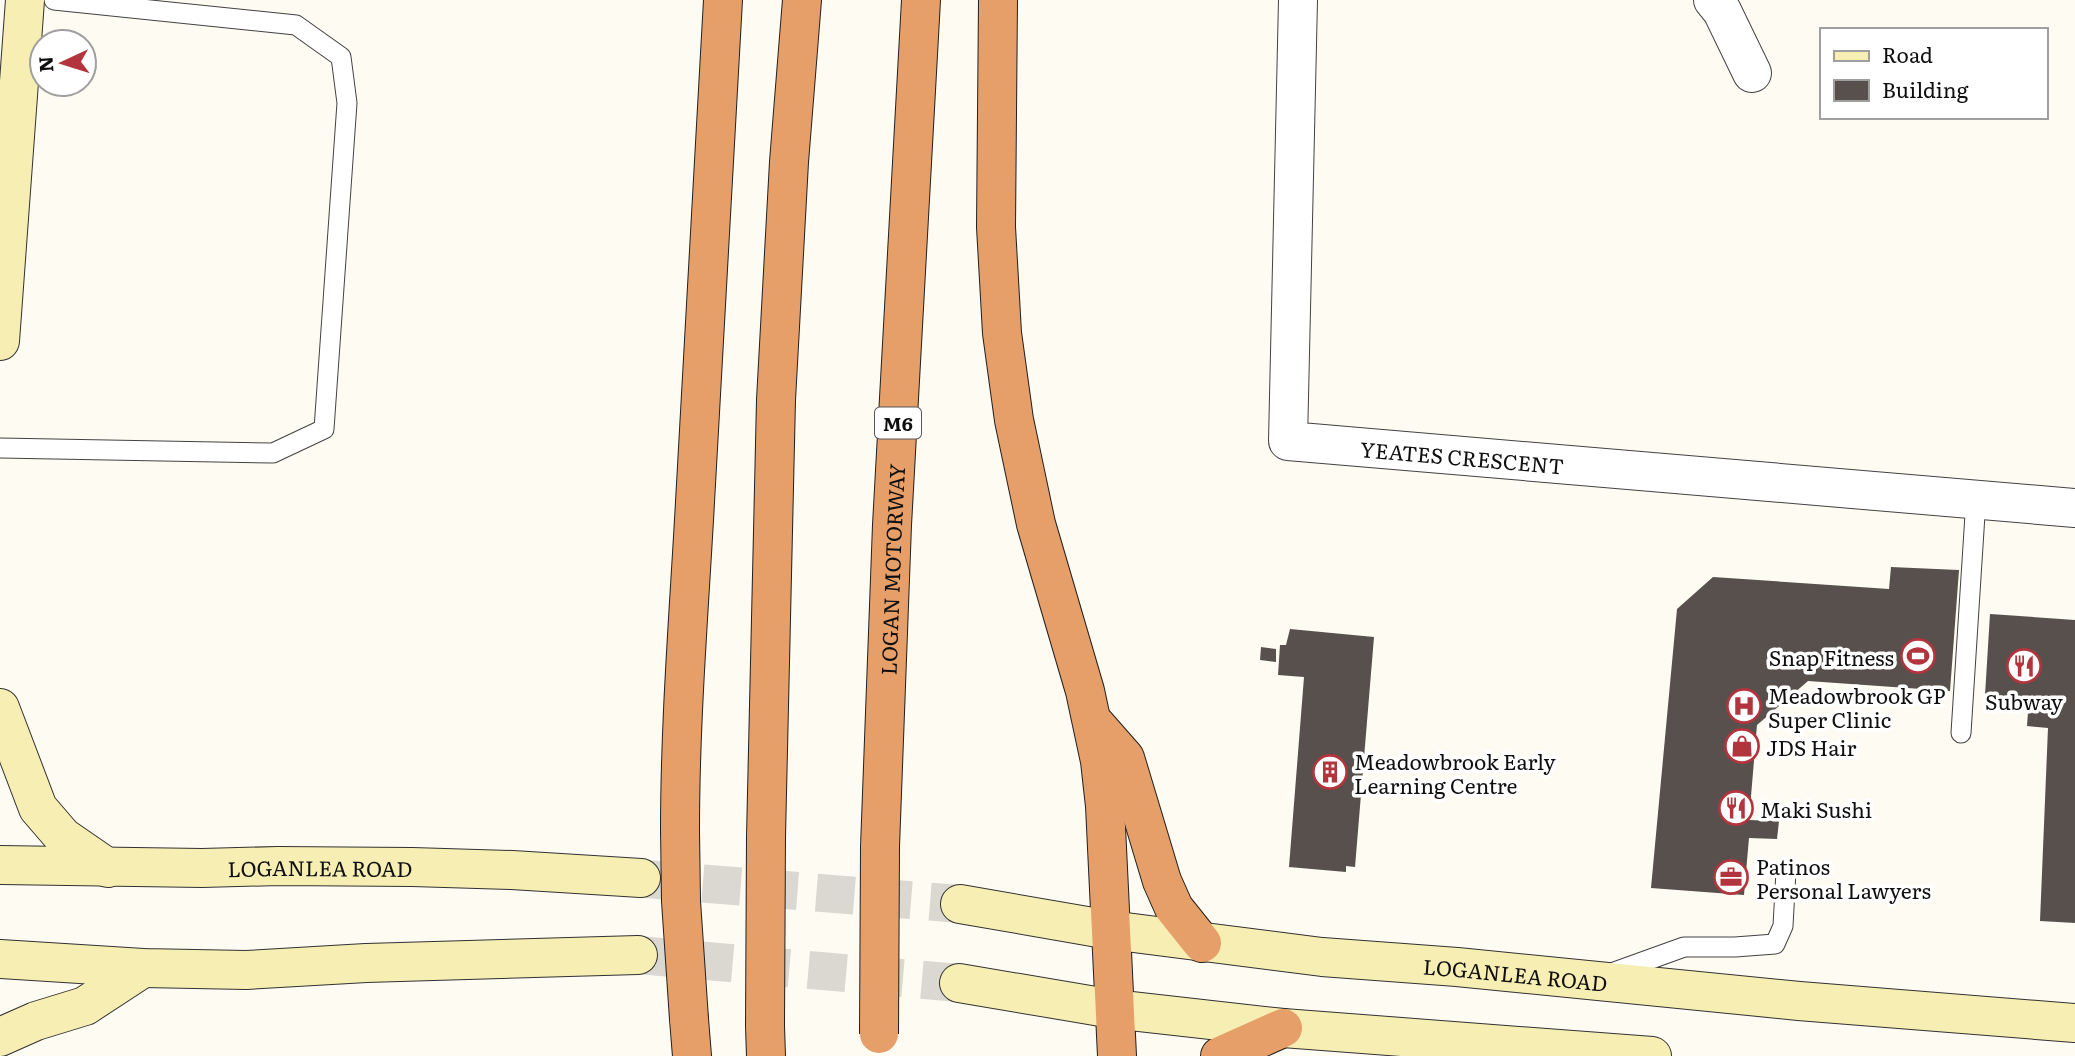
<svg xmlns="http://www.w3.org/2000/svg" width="2075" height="1056" font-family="Literata,serif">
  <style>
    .building { fill: #57504c }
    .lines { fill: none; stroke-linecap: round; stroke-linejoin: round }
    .secondary-tunnel { stroke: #dad8d0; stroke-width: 38; stroke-dasharray: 38 19; stroke-linecap: butt }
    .service-casing { stroke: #424242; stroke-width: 21 }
    .minor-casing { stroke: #424242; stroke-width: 40 }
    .secondary-casing { stroke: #313131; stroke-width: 40 }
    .motorway-casing { stroke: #202020; stroke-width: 40 }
    .service { stroke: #fff; stroke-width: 19 }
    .minor { stroke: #fff; stroke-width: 38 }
    .secondary { stroke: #f7eeb4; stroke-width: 38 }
    .motorway { stroke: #e69f68; stroke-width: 38 }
    .motorway-bridge-casing { stroke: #202020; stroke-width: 40; stroke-linecap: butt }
    .motorway-bridge { stroke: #e69f68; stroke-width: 38 }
    .labels { text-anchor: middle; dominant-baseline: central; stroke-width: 7; stroke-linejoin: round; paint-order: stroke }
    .shield { fill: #fff; stroke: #575757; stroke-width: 2 }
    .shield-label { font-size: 19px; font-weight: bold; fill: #0f0f0f }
    .street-label { font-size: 21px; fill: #0f0f0f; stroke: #fff }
    .poi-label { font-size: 21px; fill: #0f0f0f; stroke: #fff; text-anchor: start }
  </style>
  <rect width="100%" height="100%" fill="#fefbf2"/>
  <path class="building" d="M 1891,567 L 1959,570 L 1950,691 L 1808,681 L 1757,725 L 1749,820 L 1779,821 L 1777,839 L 1749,838 L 1744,895 L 1651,888 L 1677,609 L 1713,577 L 1889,589 Z
    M 1990,614 L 2075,620 L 2075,923 L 2040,921 L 2048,728 L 2027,726 L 2029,697 L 1985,695 Z
    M 1290,629 L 1374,637 L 1355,867 L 1346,866 L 1346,872 L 1289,867 L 1304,677 L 1278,675 L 1280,645 L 1286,645 Z
    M 1261,647 L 1276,649 L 1276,662 L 1260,660 Z"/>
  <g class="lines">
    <path class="secondary-tunnel" d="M 646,879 L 960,904
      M 638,955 L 959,983"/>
    <g class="service-casing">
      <path id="service" d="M 0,448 L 273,453 L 324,429 L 347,103 L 341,57 L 296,25 L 54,0
        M 1961,733 L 1976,499
        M 1609,974 L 1684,947 L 1735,947 L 1775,944 L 1783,926 L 1786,871"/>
    </g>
    <g class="minor-casing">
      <g id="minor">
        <path id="s1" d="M 1298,0 L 1288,441 L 2075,508"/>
        <path d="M 1713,0 L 1722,11 L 1752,73"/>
      </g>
    </g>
    <g class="secondary-casing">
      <g id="secondary">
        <path d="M 0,341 L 25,0"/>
        <path d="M 0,708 L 38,808 L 63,837 L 108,868"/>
        <path id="s2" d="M 0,865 L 202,868 L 278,866 L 412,867 L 512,870 L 641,878"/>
        <path id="s3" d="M 960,904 L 1110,930 L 1322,957 L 1457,967 L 1799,1001 L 2075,1023"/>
        <path d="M 0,959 L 143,968 L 246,970 L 366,963 L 638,955"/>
        <path d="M 959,983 L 1113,1009 L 1283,1028 L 1652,1056"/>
        <path d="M 0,1037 L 36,1021 L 85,1006 L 143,968"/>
      </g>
    </g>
    <g class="motorway-casing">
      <g id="motorway">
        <path d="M 998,0 L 996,227 L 1002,333 L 1014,420 L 1036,524 L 1085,691 L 1100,761 L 1105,806 L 1117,1056"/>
        <path d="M 1096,725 L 1125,758 L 1162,881 L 1174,908 L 1202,943"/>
        <path d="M 680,830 C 680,720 689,612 695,502 C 705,335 713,167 723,0"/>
        <path d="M 766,837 L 776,400 L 789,162 L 802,0"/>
        <path id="s4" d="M 880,847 L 892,525 L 921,0"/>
        <path d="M 689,1019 L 692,1056"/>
        <path d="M 765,1026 L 766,1056"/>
        <path d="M 1220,1056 L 1283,1028"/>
      </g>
    </g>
    <use href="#service" class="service"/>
    <use href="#minor" class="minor"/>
    <use href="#secondary" class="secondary"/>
    <use href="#motorway" class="motorway"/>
    <g class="motorway-bridge-casing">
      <path id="motorway-bridge" d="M 680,830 L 681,901 L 689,1019
        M 765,1026 L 766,837
        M 879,1034 L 880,847"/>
    </g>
    <use href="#motorway-bridge" class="motorway-bridge"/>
  </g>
  <defs>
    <g id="stadium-ring" transform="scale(1.75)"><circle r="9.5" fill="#fff" stroke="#b2343d" stroke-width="1.5"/><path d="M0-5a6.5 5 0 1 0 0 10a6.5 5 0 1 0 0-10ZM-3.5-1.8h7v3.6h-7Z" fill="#b2343d"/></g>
    <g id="restaurant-ring" transform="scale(1.75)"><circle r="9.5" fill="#fff" stroke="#b2343d" stroke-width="1.5"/><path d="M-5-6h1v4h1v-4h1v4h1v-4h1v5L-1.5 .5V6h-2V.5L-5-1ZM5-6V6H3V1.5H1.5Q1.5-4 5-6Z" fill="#b2343d"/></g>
    <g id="hospital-ring" transform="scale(1.75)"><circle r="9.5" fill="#fff" stroke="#b2343d" stroke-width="1.5"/><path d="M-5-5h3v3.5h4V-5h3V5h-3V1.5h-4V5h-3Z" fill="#b2343d"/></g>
    <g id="shop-ring" transform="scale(1.75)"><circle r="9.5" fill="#fff" stroke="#b2343d" stroke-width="1.5"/><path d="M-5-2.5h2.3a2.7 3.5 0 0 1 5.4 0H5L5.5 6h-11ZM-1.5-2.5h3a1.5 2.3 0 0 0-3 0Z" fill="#b2343d"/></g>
    <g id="building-ring" transform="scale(1.75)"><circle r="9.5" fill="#fff" stroke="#b2343d" stroke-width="1.5"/><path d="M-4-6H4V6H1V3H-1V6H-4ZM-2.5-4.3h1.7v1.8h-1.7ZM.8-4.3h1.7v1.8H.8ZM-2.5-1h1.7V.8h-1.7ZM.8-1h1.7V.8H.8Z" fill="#b2343d"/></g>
    <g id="office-ring" transform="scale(1.75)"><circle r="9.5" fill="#fff" stroke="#b2343d" stroke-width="1.5"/><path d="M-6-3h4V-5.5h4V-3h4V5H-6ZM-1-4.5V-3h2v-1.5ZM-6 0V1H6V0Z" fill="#b2343d"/></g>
  </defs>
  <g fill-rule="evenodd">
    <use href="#stadium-ring" x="1918" y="656"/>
    <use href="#restaurant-ring" x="2024" y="666"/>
    <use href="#hospital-ring" x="1744" y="706"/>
    <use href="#shop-ring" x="1742" y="746"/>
    <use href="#building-ring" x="1330" y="772"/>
    <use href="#restaurant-ring" x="1736" y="808"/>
    <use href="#office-ring" x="1731" y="877"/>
  </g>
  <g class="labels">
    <rect class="shield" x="875" y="407.5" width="46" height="31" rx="5"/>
    <g class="shield-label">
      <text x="898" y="423">M6</text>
    </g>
    <g class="street-label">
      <text stroke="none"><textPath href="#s1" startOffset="616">YEATES CRESCENT</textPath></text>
      <text stroke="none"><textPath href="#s4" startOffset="278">LOGAN MOTORWAY</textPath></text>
      <text stroke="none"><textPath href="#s2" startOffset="320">LOGANLEA ROAD</textPath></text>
      <text stroke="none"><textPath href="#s3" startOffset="560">LOGANLEA ROAD</textPath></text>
    </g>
    <g class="poi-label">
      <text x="1894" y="656" text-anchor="end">Snap Fitness</text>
      <text x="1768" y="694">Meadowbrook GP<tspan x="1768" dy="24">Super Clinic</tspan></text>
      <text x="2024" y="700" text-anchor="middle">Subway</text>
      <text x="1766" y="746">JDS Hair</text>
      <text x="1354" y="760">Meadowbrook Early<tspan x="1354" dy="24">Learning Centre</tspan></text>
      <text x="1760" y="808">Maki Sushi</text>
      <text x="1756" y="865">Patinos<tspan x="1756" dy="24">Personal Lawyers</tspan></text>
    </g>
  </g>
  <rect x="1820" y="28" width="228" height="91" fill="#ffffff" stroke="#9f9f9f" stroke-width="2"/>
  <rect x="1834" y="51" width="35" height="10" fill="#f7eeb4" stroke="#9f9f9f" stroke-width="2"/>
  <text x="1882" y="63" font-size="21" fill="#0f0f0f">Road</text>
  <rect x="1834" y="80" width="35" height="21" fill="#57504c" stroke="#9f9f9f" stroke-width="2"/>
  <text x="1882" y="98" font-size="21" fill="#0f0f0f">Building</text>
  <g transform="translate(63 63) rotate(266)"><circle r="33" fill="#ffffff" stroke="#9f9f9f" stroke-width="2"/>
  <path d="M0-5L12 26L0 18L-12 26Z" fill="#b2343d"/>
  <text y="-10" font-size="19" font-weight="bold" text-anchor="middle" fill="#0f0f0f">N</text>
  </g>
</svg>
